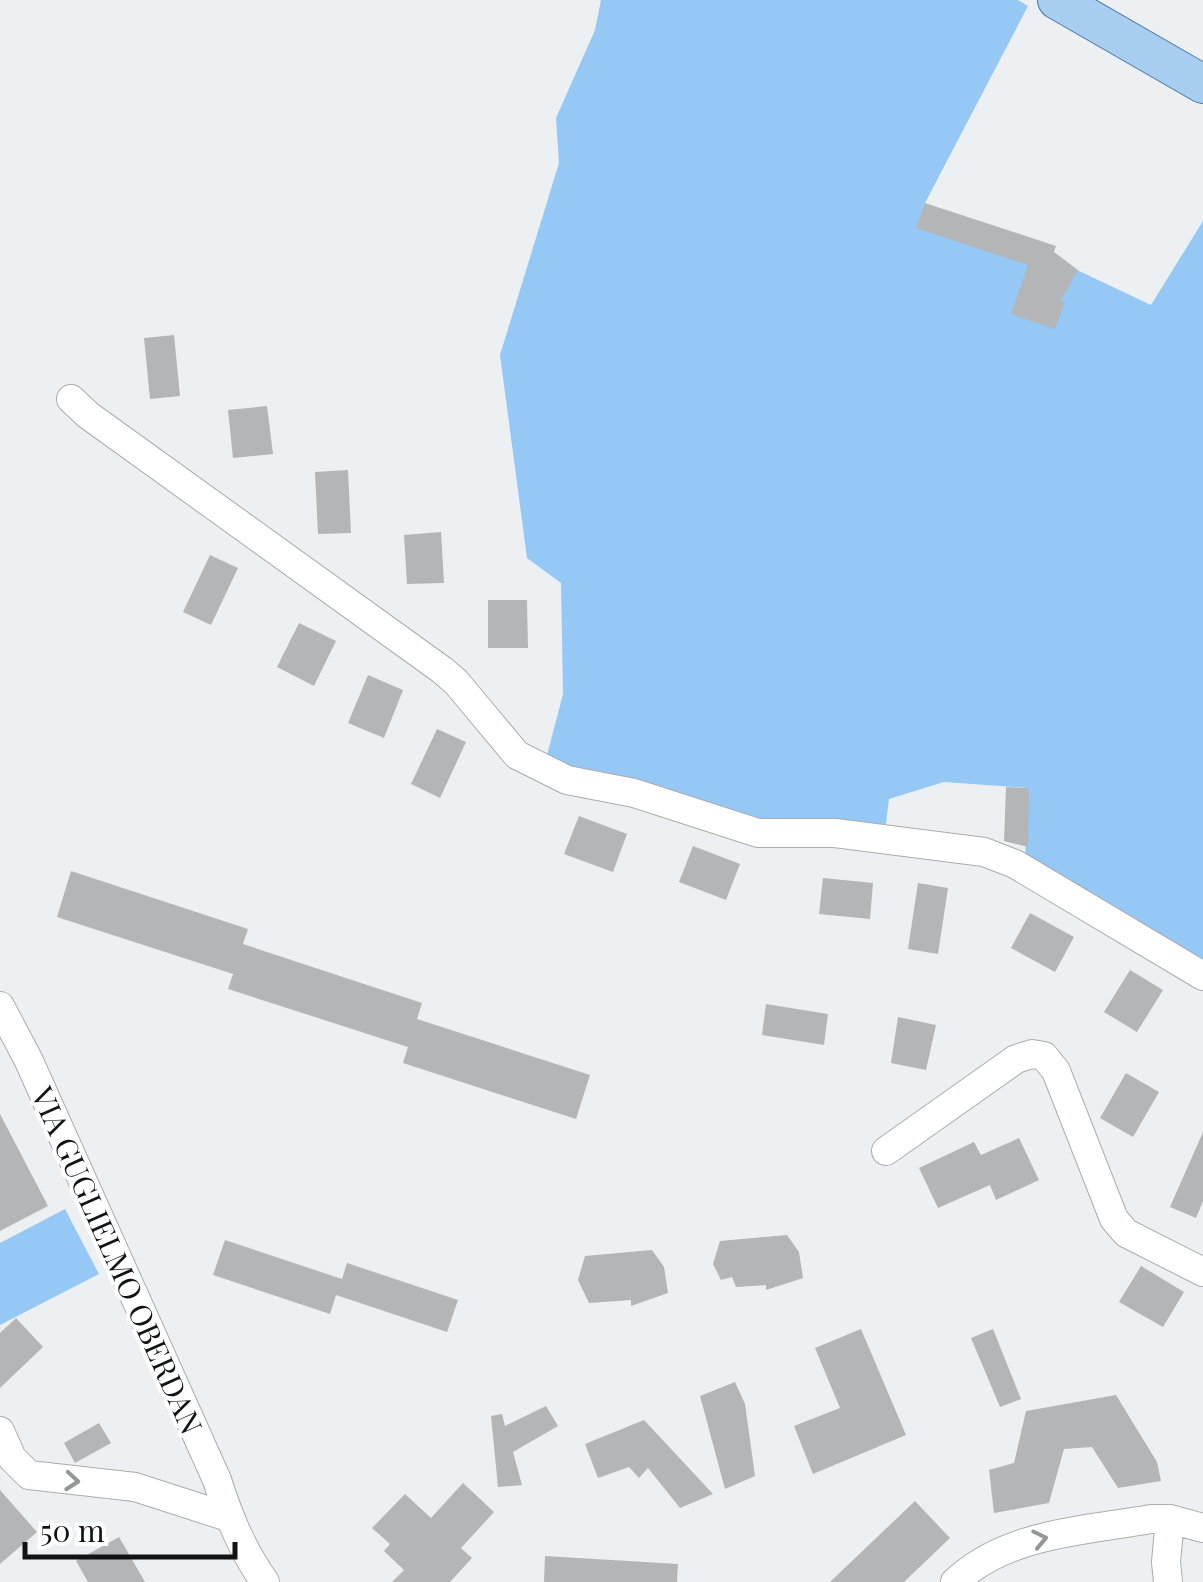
<svg xmlns="http://www.w3.org/2000/svg" width="1203" height="1582" font-family="'Playfair Display',serif">
  <style>
    .green { fill: #96c8f6 }
    .building { fill: #b3b5b7 }
    .lines { fill: none; stroke-linecap: round; stroke-linejoin: round }
    .minor-casing { stroke: #aaacaf; stroke-width: 30 }
    .major-casing { stroke: #4d779e; stroke-width: 40 }
    .minor { stroke: #fff; stroke-width: 28 }
    .major { stroke: #a7cef1; stroke-width: 38 }
    .oneway { stroke: #949595 }
    .labels { text-anchor: middle; dominant-baseline: central; stroke-width: 8; stroke-linejoin: round; paint-order: stroke }
    .street-label { font-size: 30px; fill: #121314; stroke: #fff }
  </style>
  <rect width="100%" height="100%" fill="#edf0f2"/>
  <path class="green" d="M 601,0 L 1018,0 L 1028,6 L 925,203 L 917,227 L 1077,270 L 1151,305 L 1203,221 L 1203,965 L 1025,857 L 1029,788 L 944,782 L 889,799 L 885,831 L 770,826 L 546,759 L 563,694 L 561,583 L 527,558 L 500,355 L 559,163 L 556,118 L 595,30 Z
    M 65,1209 L 99,1274 L 0,1325 L 0,1243 Z"/>
  <path class="building" d="M 925,203 L 1056,246 L 1054,252 L 1078,270 L 1061,301 L 1065,302 L 1055,329 L 1011,314 L 1028,265 L 916,228 Z
    M 174,335 L 180,396 L 150,399 L 144,338 Z
    M 267,406 L 273,454 L 233,458 L 228,410 Z
    M 348,470 L 351,533 L 318,534 L 315,472 Z
    M 441,532 L 444,583 L 407,584 L 404,535 Z
    M 210,555 L 238,568 L 211,625 L 183,612 Z
    M 488,600 L 527,600 L 528,648 L 488,648 Z
    M 299,623 L 336,641 L 314,686 L 277,667 Z
    M 368,675 L 403,690 L 384,738 L 348,723 Z
    M 437,729 L 466,742 L 440,798 L 411,784 Z
    M 1006,787 L 1029,788 L 1028,847 L 1004,841 Z
    M 579,816 L 627,834 L 613,872 L 564,854 Z
    M 693,846 L 740,864 L 726,900 L 679,882 Z
    M 71,871 L 248,929 L 243,944 L 422,1003 L 417,1019 L 590,1075 L 576,1119 L 403,1063 L 408,1047 L 228,989 L 233,974 L 57,917 Z
    M 823,878 L 873,883 L 870,919 L 819,914 Z
    M 918,883 L 948,888 L 938,954 L 908,949 Z
    M 1030,913 L 1074,937 L 1055,972 L 1011,948 Z
    M 1130,970 L 1163,990 L 1137,1032 L 1104,1012 Z
    M 766,1004 L 828,1014 L 824,1045 L 762,1035 Z
    M 898,1017 L 936,1025 L 926,1070 L 891,1063 Z
    M 1126,1073 L 1159,1092 L 1133,1137 L 1100,1118 Z
    M 0,1114 L 48,1206 L 0,1231 Z
    M 1203,1132 L 1203,1201 L 1196,1218 L 1170,1207 Z
    M 1019,1138 L 1039,1180 L 996,1200 L 990,1185 L 938,1208 L 919,1168 L 974,1142 L 981,1155 Z
    M 787,1235 L 799,1252 L 803,1278 L 766,1290 L 766,1285 L 736,1287 L 732,1277 L 721,1280 L 713,1264 L 720,1241 Z
    M 225,1240 L 342,1279 L 347,1263 L 458,1300 L 447,1332 L 336,1295 L 330,1314 L 213,1275 Z
    M 652,1250 L 664,1267 L 668,1293 L 631,1306 L 631,1300 L 589,1303 L 578,1280 L 585,1256 Z
    M 1141,1266 L 1184,1292 L 1163,1327 L 1119,1302 Z
    M 16,1318 L 43,1347 L 0,1388 L 0,1333 Z
    M 861,1329 L 906,1435 L 813,1474 L 794,1426 L 840,1408 L 815,1348 Z
    M 993,1329 L 1021,1399 L 1000,1407 L 971,1338 Z
    M 735,1382 L 745,1404 L 755,1476 L 725,1489 L 700,1396 Z
    M 1116,1395 L 1157,1462 L 1161,1481 L 1118,1488 L 1092,1447 L 1064,1449 L 1049,1503 L 994,1513 L 989,1470 L 1014,1463 L 1026,1411 Z
    M 546,1406 L 558,1426 L 513,1452 L 522,1485 L 498,1487 L 491,1416 L 502,1414 L 505,1426 Z
    M 644,1420 L 713,1494 L 680,1508 L 648,1468 L 639,1478 L 629,1467 L 598,1478 L 585,1444 Z
    M 99,1423 L 111,1443 L 75,1463 L 64,1443 Z
    M 463,1483 L 494,1512 L 461,1548 L 472,1558 L 450,1582 L 392,1582 L 404,1570 L 384,1551 L 390,1544 L 372,1528 L 405,1494 L 431,1518 Z
    M 0,1490 L 37,1532 L 0,1564 Z
    M 915,1501 L 950,1538 L 904,1582 L 830,1582 Z
    M 119,1537 L 145,1582 L 88,1582 L 76,1561 Z
    M 545,1556 L 678,1564 L 677,1582 L 544,1582 Z"/>
  <g class="lines">
    <g class="minor-casing">
      <path id="minor" d="M 71,399 L 88,415 L 442,670 L 456,682 L 517,755 L 567,780 L 634,793 L 758,833 L 835,833 L 984,852 L 1015,864 L 1203,976
        M 0,1006 L 28,1059 L 217,1480 C 229,1517 242,1550 265,1582
        M 886,1151 L 1016,1059 L 1032,1054 L 1044,1056 L 1056,1071 L 1114,1219 L 1126,1233 L 1203,1272
        M 0,1431 L 12,1458 L 29,1475 L 135,1487 L 228,1517
        M 955,1582 C 1007,1533 1083,1531 1151,1519 L 1170,1519 L 1203,1528
        M 1168,1582 L 1166,1562 L 1170,1519"/>
    </g>
    <g class="major-casing">
      <path id="major" d="M 1057,0 L 1203,84"/>
    </g>
    <use href="#minor" class="minor"/>
    <use href="#major" class="major"/>
  </g>
  <defs><path id="oneway-chevron" d="M-2-3.5L2.5 0L-2 3.5" fill="none" stroke-width="1.6" stroke-linecap="round" stroke-linejoin="round" transform="scale(2.5)"/></defs>
  <g class="oneway">
    <use href="#oneway-chevron" transform="translate(72 1481) rotate(5)"/>
    <use href="#oneway-chevron" transform="translate(1040 1539) rotate(-12)"/>
  </g>
  <g class="labels">
    <g class="street-label">
      <text transform="translate(118 1260) rotate(66)">VIA GUGLIELMO OBERDAN</text>
    </g>
  </g>
  <path d="M25 1542v15h210v-15" fill="none" stroke="#121314" stroke-width="5"/>
  <text x="40" y="1542" font-size="30" fill="#121314" stroke="#ffffff" stroke-width="8" paint-order="stroke">50 m</text>
</svg>
